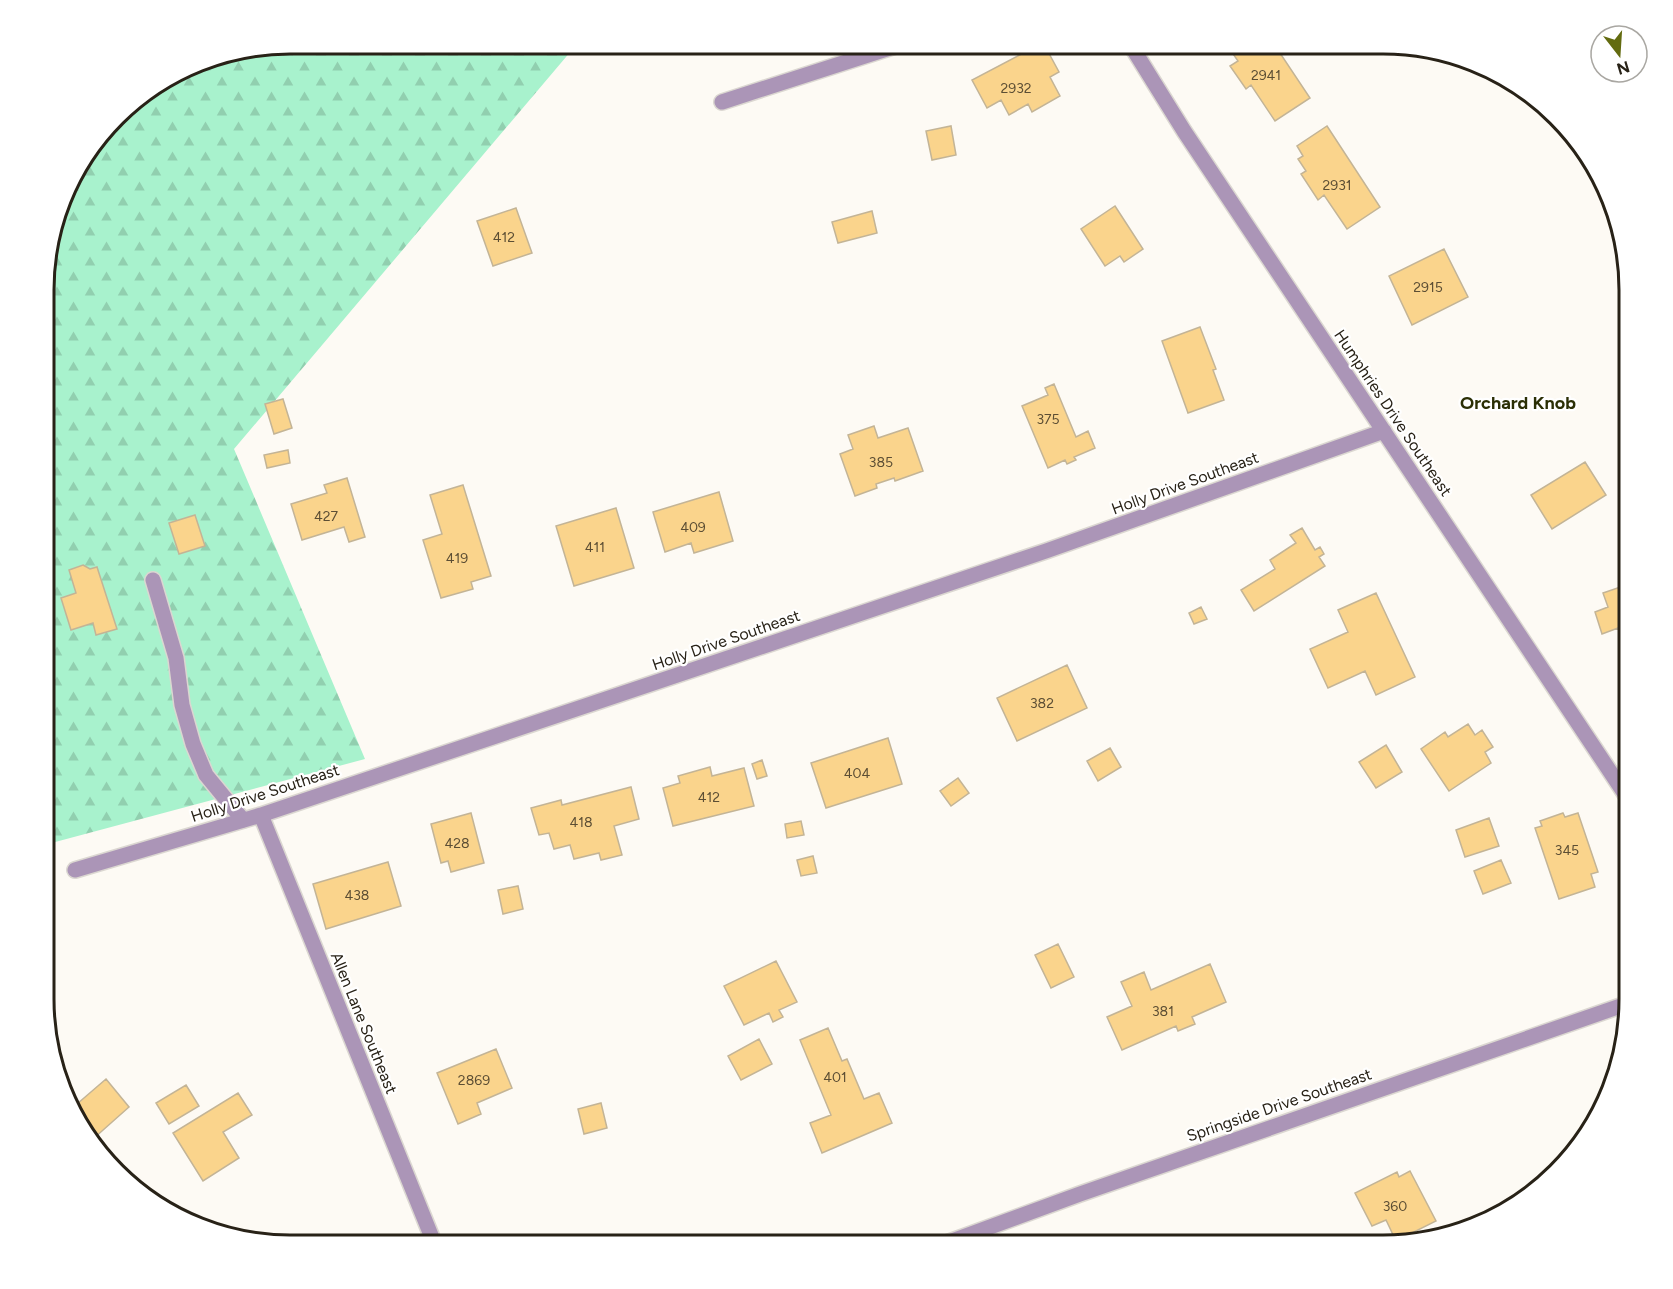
<svg xmlns="http://www.w3.org/2000/svg" width="1673" height="1289" font-family="Figtree,sans-serif">
  <style>
    .forest { fill: url(#forest-firs) }
    .building { fill: #fad48c; stroke: #c3b496; stroke-width: 1.5 }
    .lines { fill: none; stroke-linecap: round; stroke-linejoin: round }
    .service-casing { stroke: #dbd7d1; stroke-width: 18 }
    .minor-casing { stroke: #dbd7d1; stroke-width: 18 }
    .service { stroke: #ab95b7; stroke-width: 15 }
    .minor { stroke: #ab95b7; stroke-width: 15 }
    .labels { text-anchor: middle; dominant-baseline: central; stroke-width: 4.5; stroke-linejoin: round; paint-order: stroke }
    .number-label { font-size: 14px; fill: #5c4e34 }
    .street-label { font-size: 16px; fill: #282217; stroke: #fff }
    .neighbourhood-label { font-size: 18px; font-weight: bold; fill: #2b2f05; stroke: #fff }
    .rim { fill: none; stroke: #282217; stroke-width: 3 }
  </style>
  <defs>
    <pattern id="forest-firs" width="22" height="20" patternUnits="userSpaceOnUse" patternTransform="scale(1.5)"><rect width="22" height="20" fill="#a8f2cd"/><path d="M5 1l3.5 6h-7zM16 11l3.5 6h-7z" fill="#91cfaf"/></pattern>
  </defs>
  <rect width="100%" height="100%" fill="#fdfaf4"/>
  <path class="forest" d="M 290,44 L 577,44 L 234,449 L 365,759 L 44,845 L 46,258 L 76,167 L 128,104 L 211,57 Z"/>
  <path class="building" d="M 1235,44 L 1274,44 L 1310,98 L 1275,121 L 1251,85 L 1246,89 L 1230,66 L 1238,61 L 1229,48 Z
    M 1033,48 L 1036,53 L 1046,48 L 1059,72 L 1050,77 L 1060,96 L 1032,112 L 1028,104 L 1009,115 L 1001,100 L 987,108 L 972,80 Z
    M 951,126 L 956,155 L 932,160 L 926,131 Z
    M 1327,126 L 1380,207 L 1347,229 L 1324,195 L 1318,200 L 1301,174 L 1306,171 L 1298,159 L 1303,156 L 1297,146 Z
    M 1115,206 L 1143,249 L 1124,262 L 1120,256 L 1105,266 L 1081,229 Z
    M 516,208 L 532,253 L 493,266 L 477,221 Z
    M 872,211 L 877,233 L 838,243 L 832,222 Z
    M 1444,249 L 1468,297 L 1412,325 L 1389,276 Z
    M 1200,327 L 1216,369 L 1213,370 L 1224,400 L 1188,413 L 1162,341 Z
    M 1054,384 L 1076,437 L 1088,431 L 1095,448 L 1074,457 L 1076,460 L 1067,464 L 1065,460 L 1048,468 L 1022,406 L 1048,395 L 1045,388 Z
    M 283,399 L 292,428 L 274,434 L 265,404 Z
    M 874,426 L 878,438 L 908,428 L 923,471 L 895,481 L 894,478 L 876,484 L 877,488 L 855,496 L 840,454 L 853,449 L 848,435 Z
    M 288,450 L 290,463 L 267,468 L 264,455 Z
    M 1585,462 L 1606,495 L 1552,529 L 1531,495 Z
    M 347,478 L 365,537 L 349,542 L 344,527 L 302,540 L 291,504 L 327,493 L 324,485 Z
    M 463,485 L 491,576 L 471,582 L 473,589 L 441,598 L 423,540 L 442,534 L 430,495 Z
    M 719,492 L 733,541 L 694,553 L 691,543 L 665,552 L 653,512 Z
    M 616,508 L 634,568 L 574,586 L 556,526 Z
    M 195,515 L 205,546 L 179,554 L 169,523 Z
    M 1302,528 L 1315,550 L 1320,547 L 1324,554 L 1319,557 L 1325,566 L 1254,611 L 1241,590 L 1275,569 L 1270,560 L 1296,543 L 1290,535 Z
    M 83,565 L 90,569 L 97,567 L 117,629 L 96,635 L 93,623 L 71,630 L 61,598 L 76,593 L 69,570 Z
    M 1629,584 L 1629,634 L 1621,637 L 1618,628 L 1602,634 L 1595,612 L 1608,607 L 1603,593 Z
    M 1376,593 L 1415,677 L 1376,695 L 1365,671 L 1328,688 L 1310,649 L 1348,632 L 1338,610 Z
    M 1201,607 L 1207,619 L 1194,624 L 1189,613 Z
    M 1067,665 L 1087,708 L 1017,741 L 997,698 Z
    M 1468,724 L 1475,735 L 1482,730 L 1493,747 L 1485,752 L 1491,763 L 1449,791 L 1421,749 L 1445,732 L 1448,737 Z
    M 888,738 L 902,784 L 826,808 L 811,763 Z
    M 1386,745 L 1402,772 L 1376,788 L 1359,762 Z
    M 1110,748 L 1121,767 L 1098,781 L 1087,761 Z
    M 762,760 L 767,776 L 757,779 L 752,764 Z
    M 710,767 L 712,776 L 744,768 L 754,806 L 673,826 L 663,788 L 680,783 L 678,776 Z
    M 958,778 L 969,793 L 951,806 L 940,791 Z
    M 631,787 L 639,819 L 614,826 L 622,855 L 601,860 L 599,853 L 574,859 L 570,845 L 554,849 L 549,833 L 539,835 L 531,808 L 561,800 L 562,805 Z
    M 471,813 L 484,863 L 451,872 L 448,861 L 441,863 L 431,824 Z
    M 1563,813 L 1565,817 L 1578,813 L 1598,872 L 1591,874 L 1595,887 L 1559,899 L 1535,828 L 1542,826 L 1540,821 Z
    M 1489,818 L 1499,846 L 1465,857 L 1456,830 Z
    M 801,821 L 804,835 L 787,838 L 785,824 Z
    M 813,856 L 817,873 L 801,876 L 797,860 Z
    M 1501,860 L 1511,883 L 1483,894 L 1474,871 Z
    M 388,862 L 401,906 L 326,929 L 313,884 Z
    M 518,886 L 523,909 L 503,914 L 498,890 Z
    M 1058,944 L 1074,977 L 1051,988 L 1035,955 Z
    M 776,961 L 797,1002 L 779,1010 L 783,1017 L 773,1022 L 769,1013 L 744,1025 L 724,986 Z
    M 1210,964 L 1226,1002 L 1192,1017 L 1195,1024 L 1178,1031 L 1176,1026 L 1122,1050 L 1107,1017 L 1132,1006 L 1121,982 L 1144,972 L 1151,990 Z
    M 828,1028 L 842,1061 L 847,1059 L 864,1099 L 879,1093 L 892,1123 L 822,1153 L 810,1123 L 831,1115 L 800,1040 Z
    M 759,1039 L 772,1064 L 741,1080 L 728,1056 Z
    M 496,1049 L 512,1088 L 477,1103 L 481,1114 L 458,1124 L 437,1073 Z
    M 106,1079 L 129,1107 L 93,1139 L 70,1110 Z
    M 186,1085 L 199,1106 L 169,1124 L 156,1103 Z
    M 238,1093 L 252,1115 L 223,1132 L 239,1158 L 203,1181 L 173,1133 Z
    M 601,1103 L 607,1128 L 584,1134 L 578,1109 Z
    M 1410,1171 L 1436,1221 L 1396,1241 L 1386,1220 L 1372,1226 L 1355,1193 L 1397,1172 L 1399,1177 Z"/>
  <g class="lines">
    <g class="service-casing">
      <path id="service" d="M 153,580 L 176,658 L 182,705 L 193,744 L 206,775 L 243,820"/>
    </g>
    <g class="minor-casing">
      <path id="minor" d="M 1130,44 L 1184,131 L 1629,800
        M 722,102 L 902,44
        M 261,815 L 435,1245
        M 75,870 L 261,815 L 1046,551 L 1384,431
        M 941,1245 L 1080,1194 L 1629,1003"/>
    </g>
    <use href="#service" class="service"/>
    <use href="#minor" class="minor"/>
  </g>
  <g class="labels">
    <g class="number-label">
      <text x="1266" y="75">2941</text>
      <text x="1016" y="88">2932</text>
      <text x="1337" y="185">2931</text>
      <text x="504" y="237">412</text>
      <text x="1428" y="287">2915</text>
      <text x="1048" y="419">375</text>
      <text x="881" y="462">385</text>
      <text x="326" y="516">427</text>
      <text x="693" y="527">409</text>
      <text x="595" y="547">411</text>
      <text x="457" y="558">419</text>
      <text x="1042" y="703">382</text>
      <text x="857" y="773">404</text>
      <text x="709" y="797">412</text>
      <text x="581" y="822">418</text>
      <text x="457" y="843">428</text>
      <text x="1567" y="850">345</text>
      <text x="357" y="895">438</text>
      <text x="1163" y="1011">381</text>
      <text x="835" y="1077">401</text>
      <text x="474" y="1080">2869</text>
      <text x="1395" y="1206">360</text>
    </g>
    <g class="street-label">
      <text transform="translate(1393 413) rotate(56)">Humphries Drive Southeast</text>
      <text transform="translate(1185 483) rotate(-20)">Holly Drive Southeast</text>
      <text transform="translate(726 640) rotate(-19)">Holly Drive Southeast</text>
      <text transform="translate(265 793) rotate(-18)">Holly Drive Southeast</text>
      <text transform="translate(364 1023) rotate(68)">Allen Lane Southeast</text>
      <text transform="translate(1279 1105) rotate(-19)">Springside Drive Southeast</text>
    </g>
    <g class="neighbourhood-label">
      <text x="1518" y="403">Orchard Knob</text>
    </g>
  </g>
  <path d="M0 0H1673V1289H0ZM290 54H1383A236 236 0 0 1 1619 290V999A236 236 0 0 1 1383 1235H290A236 236 0 0 1 54 999V290A236 236 0 0 1 290 54Z" fill="#fff" fill-rule="evenodd"/>
  <path class="rim" d="M290 54H1383A236 236 0 0 1 1619 290V999A236 236 0 0 1 1383 1235H290A236 236 0 0 1 54 999V290A236 236 0 0 1 290 54Z"/>
  <g transform="translate(1619 54) rotate(163)"><circle r="28" fill="#ffffff" stroke="#a9a7a2" stroke-width="1.5"/>
  <path d="M0-4.5L10 22L0 15L-10 22Z" fill="#636b10"/>
  <text y="-9" font-size="16" font-weight="bold" text-anchor="middle" fill="#282217">N</text>
  </g>
</svg>
